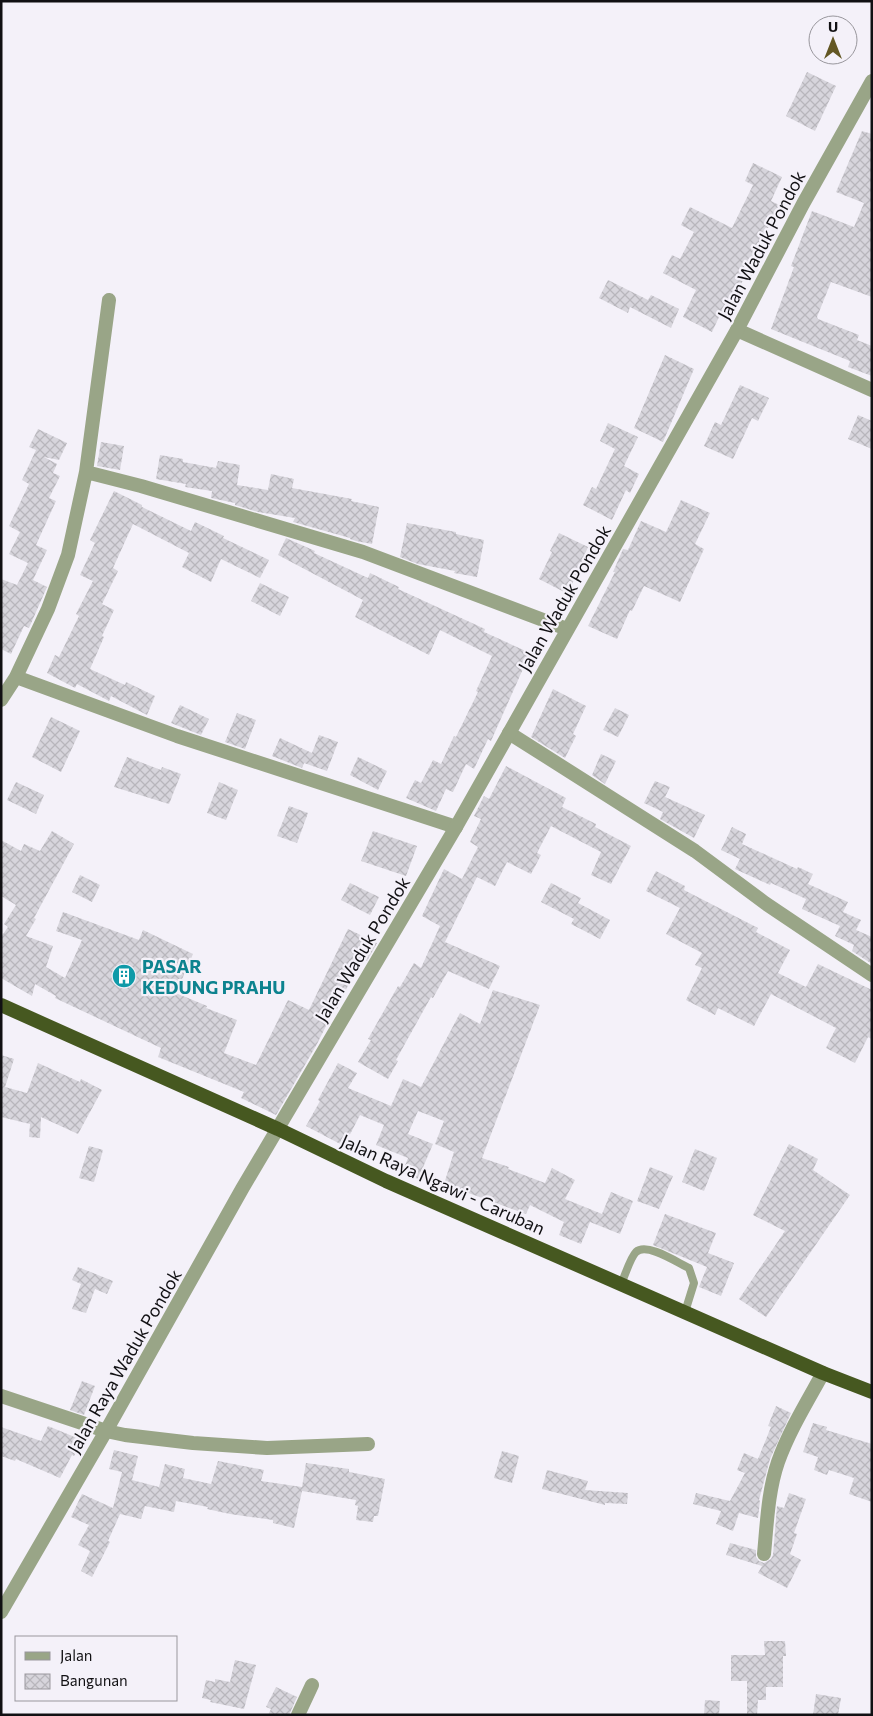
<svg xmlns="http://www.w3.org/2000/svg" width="873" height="1716" font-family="Commissioner,sans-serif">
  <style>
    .building { fill: url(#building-cross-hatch) }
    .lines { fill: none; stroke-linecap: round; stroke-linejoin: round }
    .service { stroke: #99a587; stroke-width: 8 }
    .minor { stroke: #99a587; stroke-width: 14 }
    .tertiary { stroke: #99a587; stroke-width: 14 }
    .trunk { stroke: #465820; stroke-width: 14 }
    .labels { text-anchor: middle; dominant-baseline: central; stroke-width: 4.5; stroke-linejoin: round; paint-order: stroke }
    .street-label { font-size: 18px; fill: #111013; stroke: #f4f1f9 }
    .culture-label { font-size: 18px; font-weight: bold; fill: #0d838f; stroke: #f4f1f9; text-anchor: start }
  </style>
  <defs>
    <pattern id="building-cross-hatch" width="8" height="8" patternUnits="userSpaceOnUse" patternTransform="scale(1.25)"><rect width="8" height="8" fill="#d7d5dc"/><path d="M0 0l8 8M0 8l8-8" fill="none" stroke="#b8b6bc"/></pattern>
  </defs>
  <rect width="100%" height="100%" fill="#f4f1f9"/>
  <path class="building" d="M 807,72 L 836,86 L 815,131 L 786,116 Z
    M 862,131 L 872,134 L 872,297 L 831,282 L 817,317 L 818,319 L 859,335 L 857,340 L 872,346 L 872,376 L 848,367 L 850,361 L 771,329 L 794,267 L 791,266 L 812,211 L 854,227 L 864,203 L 836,192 Z
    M 753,163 L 782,177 L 771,201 L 779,205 L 754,258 L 759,260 L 750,279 L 745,276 L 732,303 L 727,300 L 712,332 L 683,317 L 696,290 L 663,273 L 672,255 L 680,259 L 694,232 L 681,225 L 690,207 L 732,228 L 753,185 L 745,181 Z
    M 608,280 L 648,300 L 651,295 L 679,309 L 671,328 L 630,307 L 628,313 L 599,298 Z
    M 665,355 L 694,369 L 663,442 L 634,428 Z
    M 740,385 L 769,398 L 758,421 L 752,418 L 733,459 L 704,446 L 715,422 L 721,425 Z
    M 858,415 L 872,421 L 872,449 L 848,439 Z
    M 608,423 L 638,437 L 624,466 L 639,474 L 630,493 L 626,490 L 612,520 L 583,505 L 592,487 L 596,489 L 615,449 L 600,441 Z
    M 38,429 L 67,443 L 59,460 L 44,457 L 57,464 L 53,473 L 60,476 L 49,498 L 56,501 L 36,545 L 47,550 L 33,580 L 47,587 L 29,628 L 24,626 L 11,654 L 1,649 L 1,579 L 17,585 L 28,563 L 9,554 L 20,532 L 9,526 L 29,484 L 22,480 L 36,450 L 29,447 Z
    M 101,442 L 124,446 L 120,470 L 97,466 Z
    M 160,455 L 183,459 L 183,462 L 216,468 L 218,461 L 240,465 L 237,485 L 268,490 L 271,474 L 294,479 L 292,488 L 352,499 L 351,501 L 379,507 L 372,544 L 356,541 L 350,539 L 350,538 L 293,522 L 295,518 L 258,512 L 235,505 L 235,503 L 211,498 L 212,491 L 185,487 L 186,484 L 156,479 Z
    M 114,491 L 142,505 L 142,507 L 191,531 L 195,522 L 224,536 L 223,538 L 269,560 L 260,578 L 221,559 L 211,582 L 182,567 L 189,553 L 133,524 L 113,568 L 118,571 L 102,604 L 114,610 L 102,636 L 104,637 L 90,669 L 125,685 L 126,682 L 155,696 L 147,715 L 111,696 L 109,701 L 77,684 L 75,688 L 47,673 L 55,655 L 59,657 L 79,616 L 76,614 L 93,581 L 80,575 L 95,543 L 90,540 Z
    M 681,500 L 710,513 L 695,544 L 704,549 L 680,602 L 644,586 L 632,611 L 630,610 L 617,639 L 588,626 L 615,572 L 613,572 L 623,549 L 628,550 L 641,521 L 666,532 Z
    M 407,523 L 456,532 L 456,534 L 484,540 L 477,577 L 454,573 L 455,571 L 418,564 L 400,557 Z
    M 559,533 L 588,547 L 568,594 L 539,579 L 552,552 L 550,551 Z
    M 286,538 L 315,551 L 314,553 L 368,578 L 370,573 L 399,587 L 398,589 L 485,629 L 484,632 L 530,653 L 491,741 L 488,739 L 474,769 L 466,764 L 453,792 L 446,789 L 436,811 L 406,798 L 415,780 L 421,783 L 433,760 L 441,764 L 454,736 L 456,737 L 478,692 L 476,691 L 492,656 L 440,630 L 429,655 L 355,617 L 363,600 L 278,555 Z
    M 260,583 L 289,597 L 280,616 L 251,601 Z
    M 553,689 L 586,706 L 573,734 L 576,736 L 565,758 L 531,737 Z
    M 180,705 L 209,719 L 201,735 L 171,723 Z
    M 615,708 L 629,715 L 618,737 L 603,730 Z
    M 237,713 L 256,720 L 245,749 L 225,742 Z
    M 51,717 L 80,731 L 61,772 L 32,757 Z
    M 319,735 L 338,742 L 327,771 L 304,763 L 302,768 L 272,756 L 280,738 L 312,753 Z
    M 601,754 L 616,761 L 605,784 L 592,775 Z
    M 127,757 L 161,770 L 162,767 L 181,774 L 169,804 L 114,787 Z
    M 358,757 L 387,771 L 378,790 L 350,775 Z
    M 506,766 L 566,798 L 562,807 L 596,824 L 595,827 L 631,846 L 611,884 L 591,875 L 601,852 L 551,826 L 537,853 L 541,855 L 531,874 L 507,862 L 495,886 L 477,877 L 445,942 L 500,966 L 489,989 L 448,971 L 433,998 L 431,997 L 396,1060 L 398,1061 L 388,1079 L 358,1062 L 371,1040 L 368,1039 L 398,986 L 400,987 L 414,963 L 421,968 L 440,926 L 422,916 L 444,869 L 462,879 L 478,847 L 470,842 L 481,819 L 474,816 L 484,796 L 489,799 Z
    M 655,781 L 670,787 L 665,797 L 705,815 L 694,838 L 660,819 L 663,812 L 644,803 Z
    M 16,782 L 44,795 L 36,814 L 7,800 Z
    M 219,782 L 238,790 L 226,820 L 207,813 Z
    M 289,806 L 308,813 L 297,843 L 277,836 Z
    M 732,827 L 746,834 L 742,844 L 797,869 L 798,867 L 813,874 L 808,884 L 848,902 L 843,912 L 861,920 L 856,930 L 872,937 L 872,964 L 852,951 L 854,945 L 835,936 L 840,926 L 802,909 L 806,899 L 771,883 L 770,885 L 735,869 L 740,859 L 721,850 Z
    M 52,831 L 74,844 L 34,918 L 36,919 L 26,936 L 53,946 L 46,967 L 65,978 L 82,940 L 56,931 L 63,912 L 139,940 L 143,930 L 193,954 L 176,993 L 207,1006 L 206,1008 L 237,1020 L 224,1053 L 256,1065 L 288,1000 L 309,1010 L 348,929 L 377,943 L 367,961 L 361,958 L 337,1009 L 335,1008 L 317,1044 L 276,1115 L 241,1098 L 244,1092 L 158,1057 L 161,1048 L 55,998 L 56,996 L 35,984 L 32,996 L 1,978 L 1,937 L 8,927 L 4,924 L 16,905 L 1,896 L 1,840 L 21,851 L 24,844 L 40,851 Z
    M 373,831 L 417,846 L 406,876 L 361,861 Z
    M 656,871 L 685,886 L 684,890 L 758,928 L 756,932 L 790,950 L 778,973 L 806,987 L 818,964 L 872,990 L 872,1039 L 868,1037 L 855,1063 L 826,1048 L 836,1028 L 771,994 L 754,1026 L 718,1008 L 715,1015 L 686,1000 L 702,968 L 695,965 L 702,953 L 666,934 L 680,908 L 646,891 Z
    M 80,875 L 100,885 L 92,902 L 72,892 Z
    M 350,883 L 379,897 L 370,915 L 341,900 Z
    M 551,883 L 581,898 L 578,903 L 610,920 L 600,939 L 571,924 L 574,919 L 541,902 Z
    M 493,990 L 540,1005 L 482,1158 L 509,1167 L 508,1169 L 545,1183 L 552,1168 L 575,1180 L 565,1199 L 602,1214 L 611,1192 L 633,1201 L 620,1234 L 590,1222 L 581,1244 L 559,1235 L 564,1222 L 530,1205 L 526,1214 L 444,1184 L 454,1152 L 435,1144 L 444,1121 L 418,1111 L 408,1134 L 433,1144 L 418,1179 L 402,1173 L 408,1158 L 376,1145 L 384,1125 L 360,1115 L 344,1146 L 306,1126 L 320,1101 L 318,1100 L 338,1063 L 357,1073 L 348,1088 L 391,1106 L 403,1079 L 421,1087 L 460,1013 L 480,1024 Z
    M 1,1055 L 14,1059 L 5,1087 L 27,1093 L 38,1063 L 80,1082 L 81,1079 L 102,1090 L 78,1134 L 41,1117 L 40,1138 L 29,1137 L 30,1124 L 1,1117 Z
    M 789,1144 L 818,1159 L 813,1170 L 850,1195 L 766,1317 L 739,1299 L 785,1231 L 753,1215 Z
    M 89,1146 L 103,1150 L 94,1182 L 79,1178 Z
    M 695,1149 L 717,1158 L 704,1191 L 682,1182 Z
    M 650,1167 L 673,1176 L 659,1209 L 637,1201 Z
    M 665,1214 L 716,1233 L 708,1253 L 734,1263 L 721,1296 L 699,1287 L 707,1267 L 653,1245 Z
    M 78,1267 L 113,1281 L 107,1294 L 95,1289 L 86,1313 L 72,1309 L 81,1284 L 72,1280 Z
    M 82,1381 L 95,1386 L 84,1415 L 70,1410 Z
    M 776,1406 L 791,1413 L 770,1459 L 759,1500 L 760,1501 L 758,1518 L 739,1513 L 733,1531 L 716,1524 L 721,1511 L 693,1504 L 696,1493 L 730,1501 L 745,1473 L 737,1470 L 744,1453 L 758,1459 L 771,1427 L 768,1426 Z
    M 813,1423 L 827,1427 L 826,1430 L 872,1444 L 872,1502 L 849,1494 L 854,1478 L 829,1470 L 827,1475 L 814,1470 L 818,1457 L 803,1452 Z
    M 48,1426 L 82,1440 L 74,1456 L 72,1455 L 60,1478 L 16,1459 L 15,1461 L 1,1456 L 1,1427 L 41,1441 Z
    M 114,1450 L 138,1456 L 132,1480 L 159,1487 L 165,1464 L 185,1469 L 183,1478 L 211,1484 L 218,1461 L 264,1470 L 261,1481 L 302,1487 L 306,1463 L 349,1469 L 349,1472 L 385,1479 L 378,1516 L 374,1516 L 373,1522 L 356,1520 L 358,1506 L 355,1505 L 356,1500 L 302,1491 L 294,1528 L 273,1523 L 273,1520 L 230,1514 L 207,1509 L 208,1507 L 176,1501 L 174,1512 L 145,1506 L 141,1519 L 120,1514 L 108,1541 L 110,1542 L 92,1577 L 81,1571 L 90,1551 L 78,1545 L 89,1525 L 71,1517 L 82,1494 L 113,1508 L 122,1472 L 109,1469 Z
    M 502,1451 L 519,1456 L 512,1483 L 494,1478 Z
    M 547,1470 L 588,1481 L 585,1490 L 628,1493 L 627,1504 L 605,1503 L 605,1505 L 542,1489 Z
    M 789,1493 L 806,1499 L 794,1533 L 797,1534 L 790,1554 L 801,1560 L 787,1588 L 758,1573 L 762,1566 L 726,1555 L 730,1543 L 756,1550 L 756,1557 L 759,1561 L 764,1563 L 771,1559 L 773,1555 L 777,1506 L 784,1508 Z
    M 764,1641 L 785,1641 L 786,1656 L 783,1656 L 783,1687 L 766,1687 L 766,1700 L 758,1700 L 757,1715 L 747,1715 L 747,1681 L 731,1681 L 731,1655 L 765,1655 Z
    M 235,1660 L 256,1665 L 244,1709 L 210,1702 L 211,1700 L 202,1698 L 206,1680 L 215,1682 L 215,1679 L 230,1682 Z
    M 276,1687 L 297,1697 L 289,1715 L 268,1715 L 271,1709 L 266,1707 Z
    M 816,1694 L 841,1698 L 838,1715 L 813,1715 Z
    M 705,1700 L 720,1701 L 719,1715 L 704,1715 Z"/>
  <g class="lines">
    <path class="service" d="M 621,1284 C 625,1276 630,1258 636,1252 C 647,1242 678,1263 689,1268 L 694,1283 L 685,1312"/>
    <path class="minor" d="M 737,330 L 872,390
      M 86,472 L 141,486 L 363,552 L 567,629
      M 16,677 L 177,736 L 456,827
      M 1,700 L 16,677 L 48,609 L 68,555 L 86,472 L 109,300
      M 509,733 L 695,851 L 765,903 L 872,975
      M 1,1396 L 106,1431 L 125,1435 L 193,1443 L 267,1448 L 368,1444
      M 764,1554 C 767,1523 768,1491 778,1462 C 789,1431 807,1402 823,1373
      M 298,1715 L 312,1685"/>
    <path class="tertiary" d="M 1,1612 L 106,1431 L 242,1189 L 456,827 L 737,330 L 803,204 L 872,81"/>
    <path class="trunk" d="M 1,1005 L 278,1129 L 386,1181 L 823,1373 L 872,1392"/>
  </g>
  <defs>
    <g id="building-disc" transform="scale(1.25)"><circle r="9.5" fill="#0f9aa8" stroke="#f4f1f9"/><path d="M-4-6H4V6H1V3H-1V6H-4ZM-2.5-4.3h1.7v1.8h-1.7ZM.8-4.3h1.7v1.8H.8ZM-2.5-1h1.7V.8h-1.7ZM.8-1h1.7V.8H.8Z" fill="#fff"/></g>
  </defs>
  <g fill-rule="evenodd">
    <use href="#building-disc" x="124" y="976"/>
  </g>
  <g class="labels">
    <g class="street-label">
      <text transform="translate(761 245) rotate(-62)">Jalan Waduk Pondok</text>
      <text transform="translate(564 598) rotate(-60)">Jalan Waduk Pondok</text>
      <text transform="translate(362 949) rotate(-59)">Jalan Waduk Pondok</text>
      <text transform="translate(443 1184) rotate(24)">Jalan Raya Ngawi - Caruban</text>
      <text transform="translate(124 1361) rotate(-60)">Jalan Raya Waduk Pondok</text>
    </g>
    <g class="culture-label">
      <text x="142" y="966">PASAR<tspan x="142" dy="21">KEDUNG PRAHU</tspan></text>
    </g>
  </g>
  <rect width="873" height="1716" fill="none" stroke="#111013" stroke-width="5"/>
  <rect x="15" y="1636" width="162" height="65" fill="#f4f1f9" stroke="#99979d"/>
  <rect x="25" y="1652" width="25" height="8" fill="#99a587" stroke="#99979d"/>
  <text x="60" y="1661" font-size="15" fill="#111013">Jalan</text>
  <rect x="25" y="1674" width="25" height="15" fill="url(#building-cross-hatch)" stroke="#99979d"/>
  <text x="60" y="1686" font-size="15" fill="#111013">Bangunan</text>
  <g transform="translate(833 40)"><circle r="24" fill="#f4f1f9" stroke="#99979d"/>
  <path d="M0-4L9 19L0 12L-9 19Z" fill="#635724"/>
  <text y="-8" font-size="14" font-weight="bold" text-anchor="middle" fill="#111013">U</text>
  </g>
</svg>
